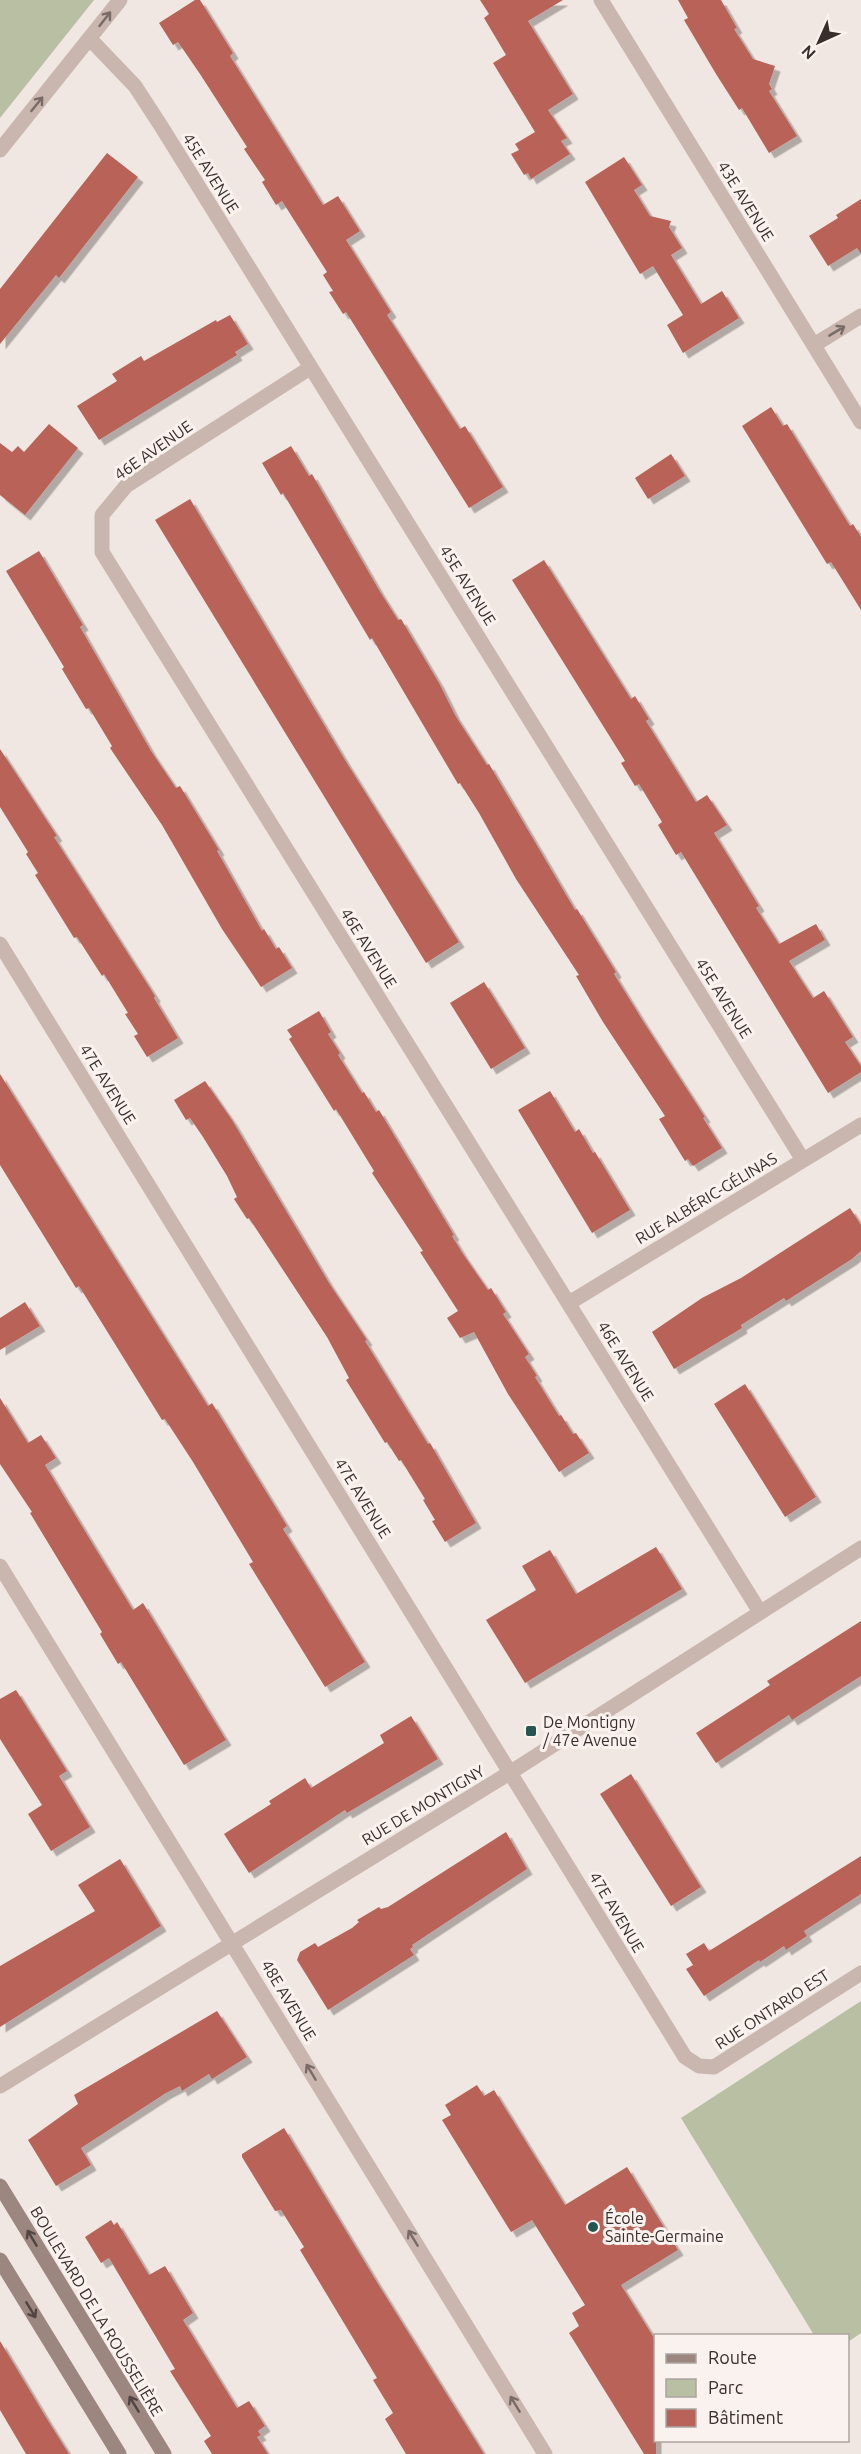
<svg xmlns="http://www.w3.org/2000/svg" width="861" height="2454" font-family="Ubuntu,sans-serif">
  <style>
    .green { fill: #b9bfa3 }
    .building { fill: #b86259; filter: url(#shadow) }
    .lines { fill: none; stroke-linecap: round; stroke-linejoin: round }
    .street { stroke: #c8b6af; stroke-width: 15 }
    .secondary { stroke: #9b8680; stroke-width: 15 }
    .oneway { stroke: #796b67 }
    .oneway2 { stroke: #514441 }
    .poi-dot { fill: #265551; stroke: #f9f2ee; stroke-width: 2 }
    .labels { text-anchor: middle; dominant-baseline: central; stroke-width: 6; stroke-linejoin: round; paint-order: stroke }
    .street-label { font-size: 16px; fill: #382e2c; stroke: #f9f2ee }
    .poi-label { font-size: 16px; fill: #382e2c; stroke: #f9f2ee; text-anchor: start }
  </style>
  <defs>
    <filter id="shadow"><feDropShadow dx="5.5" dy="5.5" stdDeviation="0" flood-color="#0004"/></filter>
  </defs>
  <rect width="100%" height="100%" fill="#f1e7e2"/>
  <path class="green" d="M 0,0 L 94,0 L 0,118 Z
    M 861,2001 L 861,2333 L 848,2342 L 848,2336 L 814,2335 L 681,2118 Z"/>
  <path class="building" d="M 195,0 L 200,0 L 233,53 L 230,56 L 323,205 L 338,196 L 360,231 L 346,240 L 391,312 L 387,315 L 460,429 L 465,426 L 503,487 L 469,508 L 346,312 L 343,314 L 329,292 L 333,291 L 323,275 L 327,272 L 282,201 L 276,205 L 262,182 L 265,180 L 244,149 L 247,147 L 200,74 L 178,42 L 173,45 L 159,23 Z
    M 480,0 L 563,0 L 528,21 L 573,94 L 548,110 L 567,138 L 561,141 L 570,154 L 531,179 L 528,173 L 524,175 L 511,154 L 519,150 L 515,144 L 535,132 L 493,63 L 506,55 L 484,18 L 489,14 Z
    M 678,0 L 721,0 L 737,28 L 734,29 L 753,59 L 775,66 L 769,84 L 772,89 L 769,91 L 797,136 L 769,153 L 742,108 L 739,110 L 716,74 L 684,20 L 688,18 Z
    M 107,153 L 138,177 L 59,278 L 56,275 L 0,344 L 0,289 Z
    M 624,157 L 642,185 L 634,190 L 650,216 L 671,221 L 669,227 L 682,248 L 671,255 L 701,304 L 722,291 L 739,318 L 683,353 L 667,325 L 683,315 L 653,266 L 640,274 L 585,182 Z
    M 861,199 L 861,254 L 857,248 L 828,266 L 809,236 L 838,218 L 836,215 Z
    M 230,315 L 248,344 L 235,352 L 237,355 L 99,440 L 77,406 L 117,381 L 112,374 L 141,356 L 144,361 L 216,320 L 217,322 Z
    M 771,407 L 783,426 L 787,424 L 850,526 L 853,524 L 861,537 L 861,610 L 831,562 L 827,564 L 742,426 Z
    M 49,424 L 78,448 L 25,515 L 0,495 L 0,443 L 12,452 L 18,446 L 24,452 Z
    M 291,446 L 309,476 L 312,474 L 379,590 L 398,620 L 401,619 L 439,683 L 455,715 L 487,765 L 489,764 L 575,910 L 577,909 L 616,972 L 614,974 L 643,1021 L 705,1117 L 703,1118 L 722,1148 L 693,1166 L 688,1159 L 685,1161 L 659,1119 L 665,1116 L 603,1022 L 576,976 L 579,975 L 516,879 L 479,813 L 460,783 L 458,784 L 372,638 L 370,640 L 283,493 L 281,495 L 262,463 Z
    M 671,454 L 685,476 L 648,499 L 635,478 Z
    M 190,499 L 345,760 L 459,942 L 426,963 L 155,520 Z
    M 39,551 L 83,625 L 80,627 L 151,751 L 176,788 L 180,786 L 219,850 L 217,851 L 262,931 L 264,929 L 276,949 L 279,947 L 292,968 L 261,987 L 222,929 L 162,825 L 110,748 L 112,746 L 89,708 L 86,709 L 62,669 L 64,667 L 6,571 Z
    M 544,560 L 631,699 L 635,696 L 649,719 L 646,721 L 696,802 L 707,795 L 727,825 L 714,833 L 759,906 L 756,908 L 779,944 L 816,924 L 825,940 L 789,961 L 813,998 L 824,991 L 853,1037 L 845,1042 L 861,1066 L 861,1072 L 828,1093 L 681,852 L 676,855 L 658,825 L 662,822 L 639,784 L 635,786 L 621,763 L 625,761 L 512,580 Z
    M 0,749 L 57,836 L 54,837 L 155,996 L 154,998 L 178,1038 L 147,1057 L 134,1036 L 138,1034 L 125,1014 L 128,1013 L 104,974 L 102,976 L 77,937 L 74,938 L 35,875 L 38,873 L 26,854 L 28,852 L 0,807 Z
    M 484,982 L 525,1048 L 491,1069 L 450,1003 Z
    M 319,1011 L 331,1032 L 328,1034 L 340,1053 L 338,1055 L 362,1093 L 364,1092 L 376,1112 L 379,1110 L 454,1235 L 452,1236 L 463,1254 L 488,1290 L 491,1288 L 506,1312 L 503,1314 L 529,1354 L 525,1357 L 537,1376 L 535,1377 L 559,1416 L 561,1415 L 573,1434 L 576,1433 L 589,1453 L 559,1472 L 508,1394 L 474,1332 L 460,1338 L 447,1318 L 458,1311 L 420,1252 L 423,1251 L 372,1173 L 374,1171 L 336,1109 L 334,1111 L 289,1039 L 292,1037 L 287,1030 Z
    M 0,1074 L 208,1406 L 212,1403 L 287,1526 L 283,1529 L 365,1662 L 325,1687 L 249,1564 L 253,1562 L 193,1462 L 165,1419 L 162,1420 L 79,1286 L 76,1288 L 0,1165 Z
    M 205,1081 L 232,1120 L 329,1283 L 367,1340 L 365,1341 L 428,1444 L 430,1443 L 476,1523 L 445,1542 L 432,1521 L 435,1520 L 423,1500 L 425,1499 L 401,1460 L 399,1461 L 387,1442 L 385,1443 L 346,1380 L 349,1378 L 327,1337 L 249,1218 L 247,1219 L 234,1199 L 237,1197 L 227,1176 L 203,1137 L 190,1118 L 186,1120 L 174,1100 Z
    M 550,1091 L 575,1132 L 579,1129 L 593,1153 L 595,1152 L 630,1210 L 592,1233 L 518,1110 Z
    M 850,1208 L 861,1225 L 861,1251 L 852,1259 L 786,1301 L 784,1298 L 741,1325 L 742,1328 L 674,1369 L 652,1332 L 702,1298 L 741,1278 Z
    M 25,1302 L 40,1326 L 0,1350 L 0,1318 Z
    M 745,1384 L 816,1497 L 785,1517 L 714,1404 Z
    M 0,1398 L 28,1443 L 41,1435 L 56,1458 L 45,1465 L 97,1551 L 133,1610 L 143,1603 L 226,1740 L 184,1765 L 121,1662 L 118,1664 L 100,1634 L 102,1632 L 30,1513 L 32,1512 L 0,1464 Z
    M 656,1547 L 682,1589 L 525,1683 L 486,1620 L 536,1590 L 522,1566 L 550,1550 L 576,1594 Z
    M 861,1621 L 861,1676 L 792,1720 L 789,1715 L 716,1763 L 696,1733 L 770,1685 L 767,1681 Z
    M 16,1690 L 67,1771 L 59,1776 L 90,1827 L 51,1851 L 28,1814 L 42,1805 L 0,1739 L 0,1699 Z
    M 411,1716 L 438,1759 L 347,1813 L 345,1810 L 249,1873 L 224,1834 L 271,1804 L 269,1801 L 305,1778 L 311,1788 L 384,1743 L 380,1735 Z
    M 631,1774 L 701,1887 L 671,1906 L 600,1794 Z
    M 506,1832 L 527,1869 L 412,1945 L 413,1947 L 410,1949 L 414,1955 L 328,2010 L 297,1960 L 300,1952 L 315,1943 L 318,1947 L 352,1928 L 359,1922 L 357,1920 L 379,1907 L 381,1909 L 388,1907 Z
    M 861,1856 L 861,1894 L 804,1931 L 807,1936 L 786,1950 L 784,1946 L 760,1962 L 759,1960 L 704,1996 L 686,1969 L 693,1965 L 686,1954 L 704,1943 L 709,1951 Z
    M 120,1859 L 161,1926 L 0,2027 L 0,1966 L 95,1911 L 78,1885 Z
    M 217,2011 L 247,2057 L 212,2079 L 209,2074 L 182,2091 L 180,2086 L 166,2093 L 81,2148 L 91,2165 L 56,2186 L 28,2140 L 78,2104 L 74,2095 Z
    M 477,2085 L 484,2096 L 494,2090 L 565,2205 L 627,2167 L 678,2250 L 621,2285 L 656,2341 L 656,2454 L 644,2454 L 569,2333 L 579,2326 L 572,2313 L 585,2305 L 532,2220 L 511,2232 L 442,2120 L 451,2115 L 445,2105 Z
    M 284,2128 L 375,2279 L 484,2454 L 406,2454 L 385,2419 L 393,2413 L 373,2380 L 377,2378 L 300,2250 L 304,2247 L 281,2210 L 275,2211 L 242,2157 L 242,2154 Z
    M 111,2220 L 114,2225 L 117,2222 L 149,2275 L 165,2266 L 193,2313 L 183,2320 L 237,2408 L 249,2401 L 265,2426 L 258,2431 L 261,2435 L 257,2437 L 268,2454 L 212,2454 L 204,2441 L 211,2436 L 170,2371 L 175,2369 L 109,2258 L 101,2263 L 85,2237 Z
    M 0,2341 L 47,2419 L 69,2454 L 26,2454 L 0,2410 Z"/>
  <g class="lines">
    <path class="street" d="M 601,0 L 861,422
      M 90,39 L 135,86 L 161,126 L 803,1160
      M 0,150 L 120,0
      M 814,345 L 861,316
      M 310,368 L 126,486 L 102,515 L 102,552 L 760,1612
      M 0,944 L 685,2057 L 699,2066 L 714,2067 L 861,1973
      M 569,1303 L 861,1125
      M 0,1566 L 545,2454
      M 0,2086 L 511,1772 L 861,1548"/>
    <path class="secondary" d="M 0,2186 L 164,2454
      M 0,2260 L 119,2454"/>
  </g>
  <defs><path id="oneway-shaft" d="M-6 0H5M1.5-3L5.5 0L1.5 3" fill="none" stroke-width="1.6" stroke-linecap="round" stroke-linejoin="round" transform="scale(1.5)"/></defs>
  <g class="oneway">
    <use href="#oneway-shaft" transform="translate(105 19) rotate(-52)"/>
    <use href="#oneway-shaft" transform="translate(37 104) rotate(-51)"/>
    <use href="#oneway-shaft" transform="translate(837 331) rotate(-31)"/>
    <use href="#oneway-shaft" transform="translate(311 2072) rotate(-121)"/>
    <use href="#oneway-shaft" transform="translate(413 2238) rotate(-121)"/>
    <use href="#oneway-shaft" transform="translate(515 2404) rotate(-121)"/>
  </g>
  <g class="oneway2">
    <use href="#oneway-shaft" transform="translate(32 2238) rotate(-121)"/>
    <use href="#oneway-shaft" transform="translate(31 2310) rotate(59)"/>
    <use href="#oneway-shaft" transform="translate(134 2404) rotate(-121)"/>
  </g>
  <g class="poi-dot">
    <rect x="525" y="1725" width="12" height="12" rx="3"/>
    <circle cx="593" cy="2227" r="6"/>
  </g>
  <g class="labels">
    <g class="street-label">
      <text transform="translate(211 173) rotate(58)">45E AVENUE</text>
      <text transform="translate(746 201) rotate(58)">43E AVENUE</text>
      <text transform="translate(153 450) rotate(-35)">46E AVENUE</text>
      <text transform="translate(468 585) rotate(58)">45E AVENUE</text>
      <text transform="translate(369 948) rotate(58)">46E AVENUE</text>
      <text transform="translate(724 998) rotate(58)">45E AVENUE</text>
      <text transform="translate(108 1084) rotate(58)">47E AVENUE</text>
      <text transform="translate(706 1198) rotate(-31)">RUE ALBÉRIC-GÉLINAS</text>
      <text transform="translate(626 1361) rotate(58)">46E AVENUE</text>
      <text transform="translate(363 1498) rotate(58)">47E AVENUE</text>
      <text transform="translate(423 1805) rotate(-31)">RUE DE MONTIGNY</text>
      <text transform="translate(617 1912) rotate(59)">47E AVENUE</text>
      <text transform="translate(289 2000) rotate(59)">48E AVENUE</text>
      <text transform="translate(772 2009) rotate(-33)">RUE ONTARIO EST</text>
      <text transform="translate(97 2311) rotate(59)">BOULEVARD DE LA ROUSSELIÈRE</text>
    </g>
    <g class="poi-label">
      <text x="543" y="1722">De Montigny<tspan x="543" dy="18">/ 47e Avenue</tspan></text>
      <text x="605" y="2218">École<tspan x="605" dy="18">Sainte-Germaine</tspan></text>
    </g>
  </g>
  <rect x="654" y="2334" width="195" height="108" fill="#f9f2ee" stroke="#aca4a0" stroke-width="1.5"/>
  <rect x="666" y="2354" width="30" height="9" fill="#9b8680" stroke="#aca4a0" stroke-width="1.5"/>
  <text x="708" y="2364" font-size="18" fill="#382e2c">Route</text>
  <rect x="666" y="2379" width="30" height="18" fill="#b9bfa3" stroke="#aca4a0" stroke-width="1.5"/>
  <text x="708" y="2394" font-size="18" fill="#382e2c">Parc</text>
  <rect x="666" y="2409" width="30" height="18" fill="#b86259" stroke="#aca4a0" stroke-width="1.5"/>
  <text x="708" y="2424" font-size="18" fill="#382e2c">Bâtiment</text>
  <g transform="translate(819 42) rotate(225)" stroke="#f9f2ee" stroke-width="4.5" paint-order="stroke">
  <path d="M0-4.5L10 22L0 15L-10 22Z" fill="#382e2c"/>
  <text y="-9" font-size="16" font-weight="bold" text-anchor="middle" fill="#382e2c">N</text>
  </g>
</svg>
